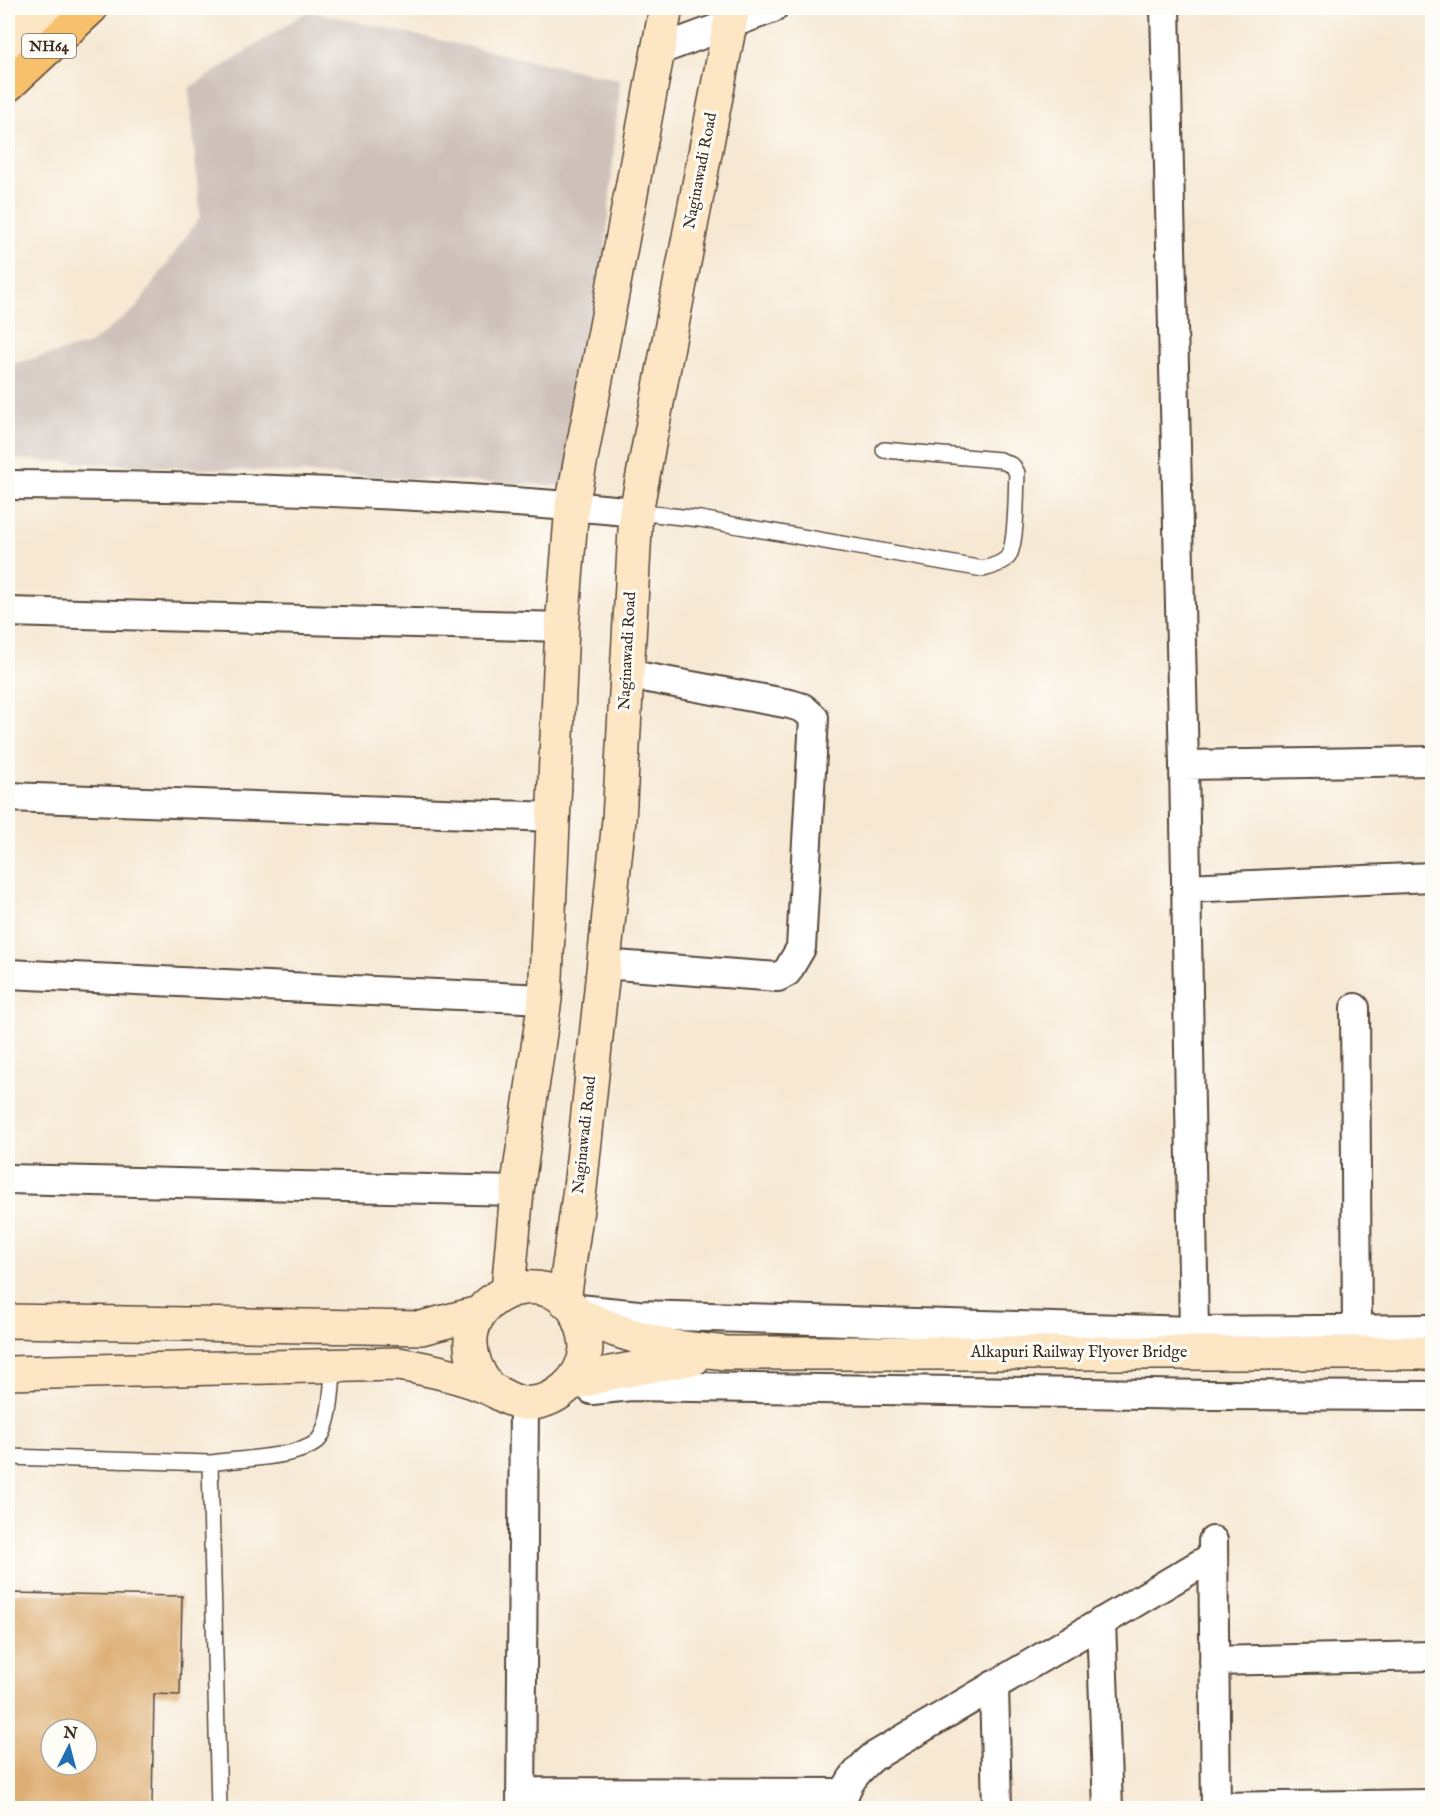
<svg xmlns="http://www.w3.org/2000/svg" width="1440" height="1816" font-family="'IM FELL English',serif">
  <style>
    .industrial { fill: #cec1ba }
    .building { fill: #deaf75; fill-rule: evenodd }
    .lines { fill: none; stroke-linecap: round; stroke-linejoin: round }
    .lane-casing { stroke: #574639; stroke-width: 18 }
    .street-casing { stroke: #574639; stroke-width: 32 }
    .secondary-casing { stroke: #574639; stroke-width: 36 }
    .highway-casing { stroke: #574639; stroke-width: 36 }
    .lane { stroke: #fff; stroke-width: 15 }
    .street { stroke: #fff; stroke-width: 28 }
    .secondary { stroke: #fce6c4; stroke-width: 33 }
    .highway { stroke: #f7c06c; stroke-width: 33 }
    .labels { text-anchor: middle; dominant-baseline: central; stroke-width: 6; stroke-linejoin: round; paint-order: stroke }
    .shield { fill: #fdfcf7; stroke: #75695f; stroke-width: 1.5 }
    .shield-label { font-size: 15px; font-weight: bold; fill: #3b2a1e }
    .street-label { font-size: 16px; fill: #3b2a1e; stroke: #fdfcf7 }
  </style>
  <rect width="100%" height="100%" fill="#fdfcf7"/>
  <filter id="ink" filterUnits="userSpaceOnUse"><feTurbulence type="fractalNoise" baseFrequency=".0167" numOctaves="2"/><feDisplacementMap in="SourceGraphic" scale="12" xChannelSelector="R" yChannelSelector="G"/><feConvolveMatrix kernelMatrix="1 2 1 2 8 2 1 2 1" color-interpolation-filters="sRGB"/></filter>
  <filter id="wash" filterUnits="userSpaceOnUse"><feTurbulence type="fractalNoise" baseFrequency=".008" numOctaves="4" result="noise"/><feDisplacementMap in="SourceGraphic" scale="24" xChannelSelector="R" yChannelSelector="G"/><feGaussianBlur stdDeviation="1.35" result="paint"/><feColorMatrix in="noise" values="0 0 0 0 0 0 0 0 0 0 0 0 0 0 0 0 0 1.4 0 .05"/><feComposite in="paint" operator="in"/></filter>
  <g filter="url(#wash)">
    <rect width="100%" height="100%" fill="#f6e8d3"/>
    <path class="industrial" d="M 308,11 L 620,80 L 585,487 L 8,459 L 8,365 L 90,344 L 136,308 L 200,217 L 189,88 Z"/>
    <g id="blocks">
      <path class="building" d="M 8,1593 L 182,1596 L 180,1695 L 154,1694 L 152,1808 L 8,1808 ZM 51,1729 L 87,1729 L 87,1765 L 51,1765 Z"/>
    </g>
  </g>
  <g filter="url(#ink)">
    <use href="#blocks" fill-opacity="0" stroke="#574639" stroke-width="1.5"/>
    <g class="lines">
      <g class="lane-casing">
        <path id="lane" d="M 636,512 L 700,519 L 983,569 C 991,567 1002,564 1008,557 C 1017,544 1016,491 1017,473 L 1013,466 L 1000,460 L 884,450
          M 8,1457 L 210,1463 L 219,1808
          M 210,1463 C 234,1459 307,1458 320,1438 C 332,1418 331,1387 334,1365"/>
      </g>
      <g class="street-casing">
        <path id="street" d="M 1165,8 L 1184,765 L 1194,1331
          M 657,51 L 773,8
          M 8,485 C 217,486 428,492 636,512
          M 8,612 L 562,627
          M 1184,765 L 1432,761
          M 8,797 L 553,817
          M 1186,888 L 1432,877
          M 602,964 L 778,977 L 787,972 L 801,948 L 814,718 L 803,708 L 790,704 L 626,674
          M 8,974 L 545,999
          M 1355,1008 L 1357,1330
          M 8,1179 L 517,1191
          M 579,1309 L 638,1315 L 1194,1331 L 1432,1329
          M 592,1390 L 631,1386 L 1210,1395 L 1432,1396
          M 1213,1541 L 1216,1808
          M 1101,1622 L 1108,1808
          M 1214,1661 L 1432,1656
          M 994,1685 L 997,1808
          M 521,1792 L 843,1793
          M 1216,1807 L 1432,1804
          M 521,1808 L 524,1403
          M 841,1808 C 844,1785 856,1772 873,1757 L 1212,1557"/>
      </g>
      <g class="secondary-casing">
        <path id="secondary" d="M 8,19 L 19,8
          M 8,56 L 59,8
          M 508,1291 L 517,1191 L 545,999 L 562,627 L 572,506 L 666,8
          M 564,1300 L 580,1188 L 619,820 L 636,512 L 733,8
          M 577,1314 L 615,1330 L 666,1346 L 726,1353 L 1432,1353
          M 8,1321 L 421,1328 L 479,1313
          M 8,1373 L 398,1364 C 428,1369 458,1375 486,1387 C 499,1392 508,1401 523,1403 C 554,1406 583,1379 586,1349 C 586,1339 583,1328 579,1319 C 550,1251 426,1303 488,1387
          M 570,1384 L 610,1373 L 694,1358"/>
      </g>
      <g class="highway-casing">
        <path id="highway" d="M 8,85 L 91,8"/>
      </g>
      <use href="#lane" class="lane"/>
      <use href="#street" class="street"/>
      <use href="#secondary" class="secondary"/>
      <use href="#highway" class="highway"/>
    </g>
  </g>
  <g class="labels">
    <rect class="shield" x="22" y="34" width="54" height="24" rx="4.5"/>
    <g class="shield-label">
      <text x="49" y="46">NH64</text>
    </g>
    <g class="street-label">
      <text transform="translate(701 171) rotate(-79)">Naginawadi Road</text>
      <text transform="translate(628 651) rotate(-87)">Naginawadi Road</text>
      <text transform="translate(585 1135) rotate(-84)">Naginawadi Road</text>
      <text x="1079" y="1353">Alkapuri Railway Flyover Bridge</text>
    </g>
  </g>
  <rect width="1440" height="1816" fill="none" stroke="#fdfcf7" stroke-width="30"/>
  <g transform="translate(69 1747) rotate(6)"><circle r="28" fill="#fdfcf7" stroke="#afa8a0" stroke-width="1.5"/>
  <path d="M0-4.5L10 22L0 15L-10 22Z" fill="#1f6fb2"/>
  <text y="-9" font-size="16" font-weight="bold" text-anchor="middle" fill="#3b2a1e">N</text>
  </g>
</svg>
